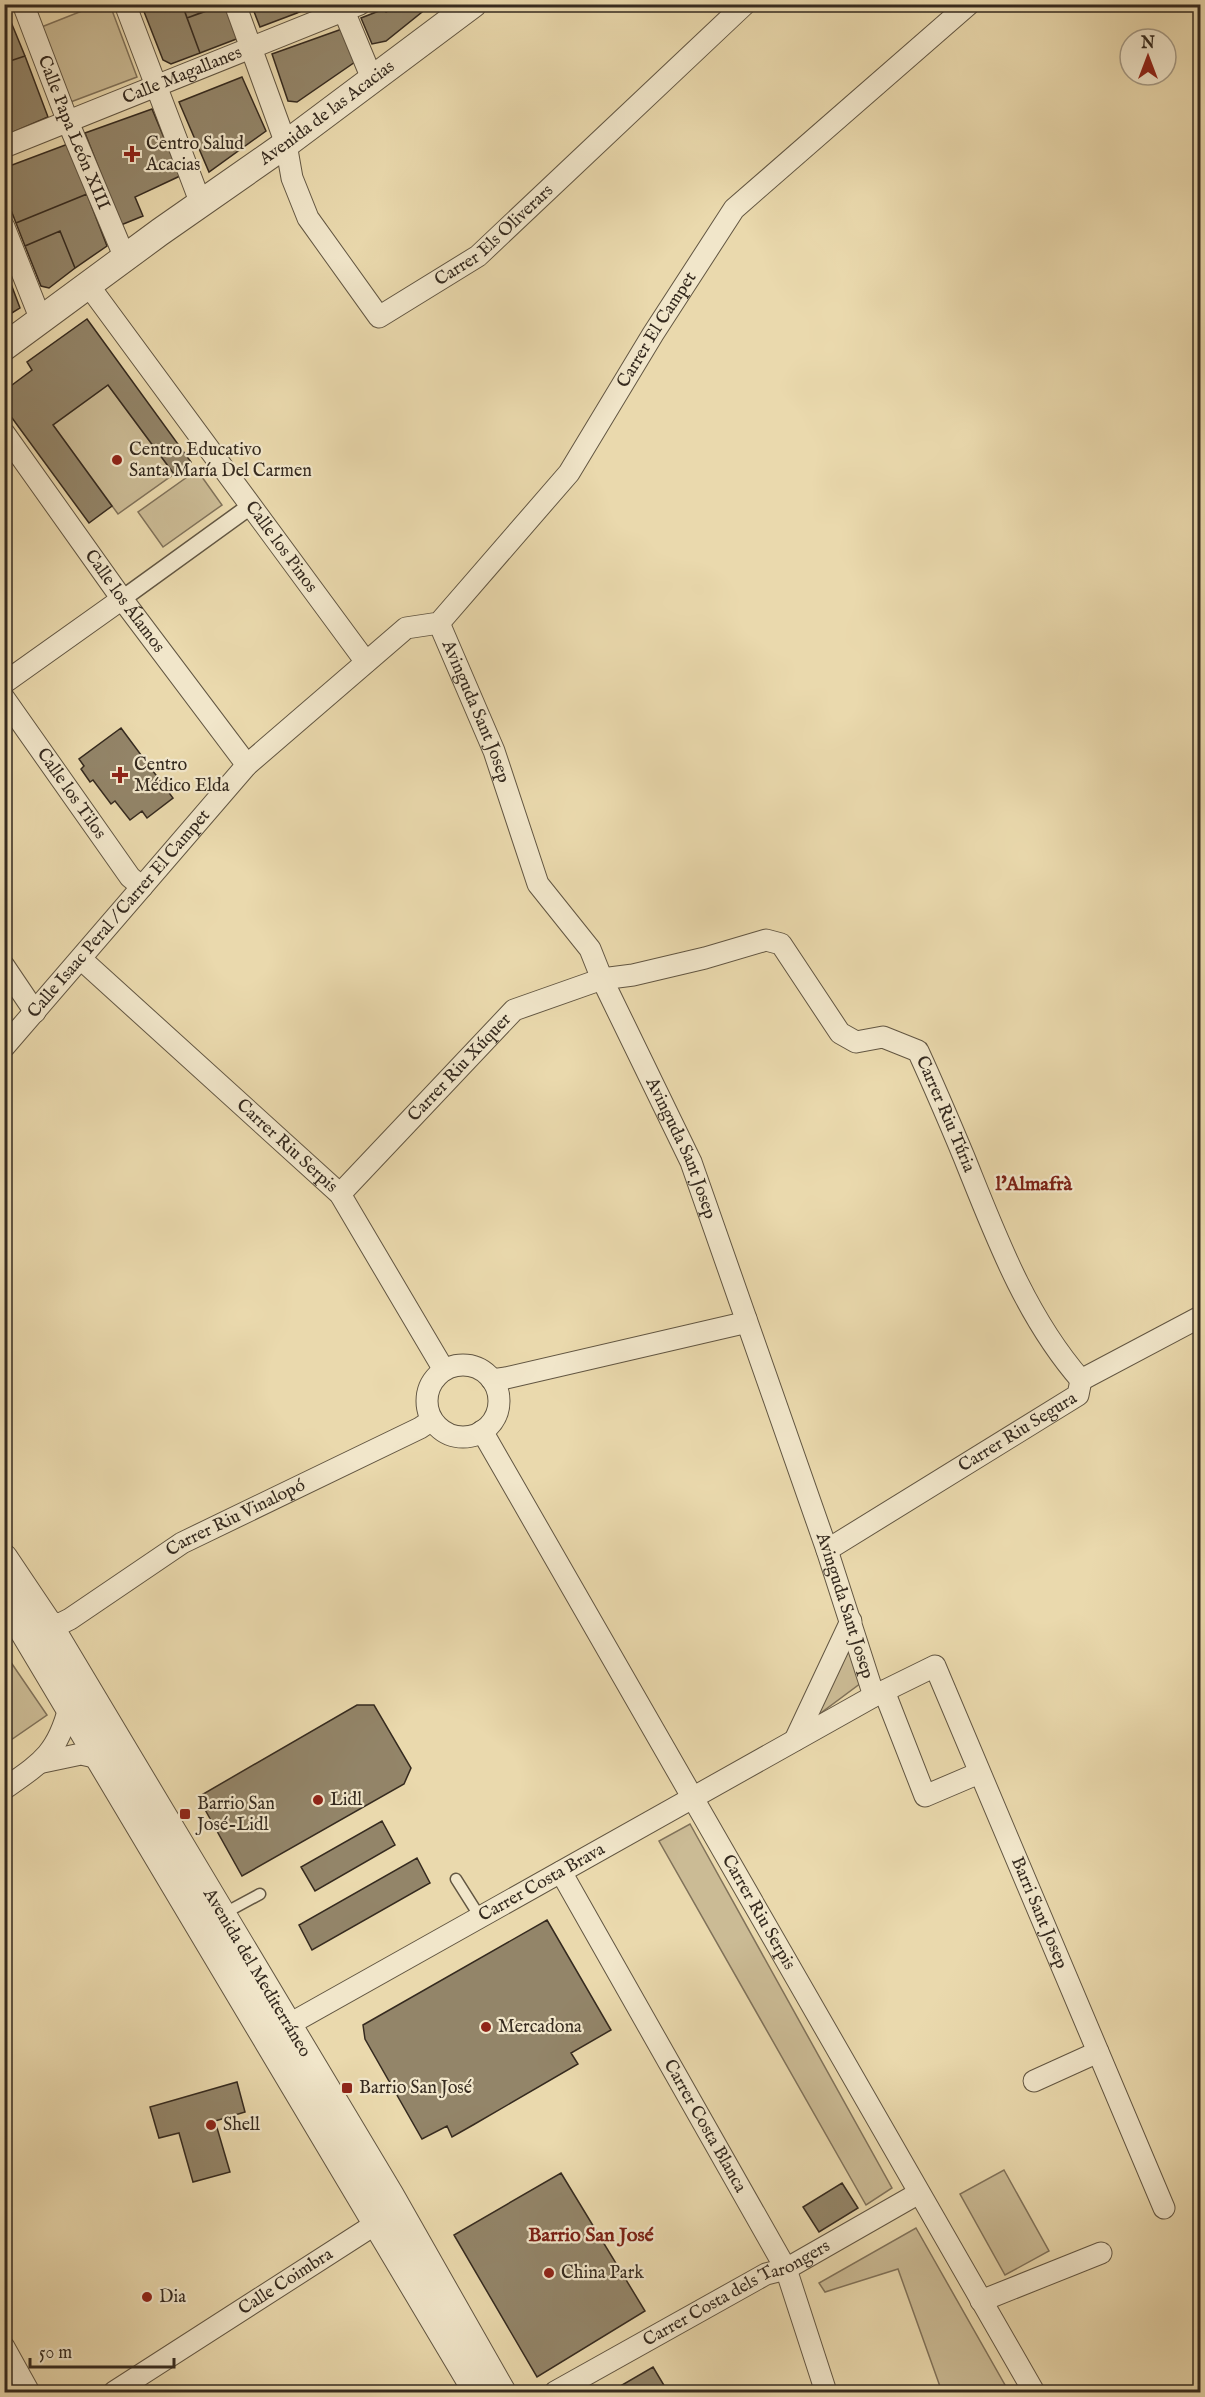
<svg xmlns="http://www.w3.org/2000/svg" width="1205" height="2397" font-family="'IM FELL English',serif">
  <style>
    .green { fill: #cbbb95; stroke: #80725a; stroke-width: 1.5 }
    .building { fill: #938569; stroke: #352a1f; stroke-width: 1.5 }
    .lines { fill: none; stroke-linecap: round; stroke-linejoin: round }
    .service-casing { stroke: #625642; stroke-width: 13 }
    .pedestrian-casing { stroke: #625642; stroke-width: 19 }
    .minor-casing { stroke: #625642; stroke-width: 23 }
    .tertiary-casing { stroke: #625642; stroke-width: 29 }
    .service { stroke: #f1e6ca; stroke-width: 10 }
    .pedestrian { stroke: #f1e6ca; stroke-width: 16 }
    .minor { stroke: #f1e6ca; stroke-width: 21 }
    .tertiary { stroke: #f1e6ca; stroke-width: 27 }
    .poi-dot { fill: #8f2418; stroke: #f1e6ca; stroke-width: 2 }
    .labels { text-anchor: middle; dominant-baseline: central; stroke-width: 4.5; stroke-linejoin: round; paint-order: stroke }
    .street-label { font-size: 18px; fill: #352a1f; stroke: #f1e6ca }
    .poi-label { font-size: 18px; fill: #352a1f; stroke: #f1e6ca; text-anchor: start }
    .neighbourhood-label { font-size: 20px; font-weight: bold; fill: #7a1f14; stroke: #f1e6ca }
  </style>
  <rect width="100%" height="100%" fill="#ead9ad"/>
  <filter id="stains"><feTurbulence type="fractalNoise" baseFrequency=".00333" numOctaves="4"/><feColorMatrix values="0 0 0 0 .2 0 0 0 0 .09 0 0 0 0 .02 0 0 0 .5 -.17"/></filter>
  <radialGradient id="worn" r=".72"><stop offset=".6" stop-color="#630" stop-opacity="0"/><stop offset="1" stop-color="#630" stop-opacity=".3"/></radialGradient>
  <path class="green" d="M 97,5 L 110,5 L 137,77 L 68,103 L 39,28 Z
    M 108,385 L 174,474 L 118,514 L 53,425 Z
    M 197,470 L 222,505 L 163,547 L 138,512 Z
    M 846,1645 L 861,1683 L 818,1715 Z
    M 8,1658 L 47,1715 L 8,1742 L 4,1737 L 4,1660 Z
    M 690,1824 L 892,2188 L 866,2205 L 659,1841 Z
    M 1004,2170 L 1049,2251 L 1005,2275 L 960,2194 Z
    M 916,2228 L 1009,2392 L 942,2392 L 898,2269 L 825,2292 L 819,2283 Z"/>
  <path class="building" d="M 141,4 L 182,4 L 200,53 L 171,64 L 163,60 Z
    M 182,4 L 224,4 L 187,18 Z
    M 226,4 L 239,38 L 200,53 L 187,18 Z
    M 251,4 L 293,4 L 297,13 L 260,27 Z
    M 293,4 L 318,4 L 297,13 Z
    M 401,4 L 432,4 L 386,41 L 372,44 L 361,18 L 384,9 L 386,12 Z
    M 4,5 L 25,56 L 4,63 Z
    M 342,29 L 355,62 L 297,102 L 288,101 L 272,54 Z
    M 25,56 L 48,117 L 11,133 L 4,117 L 4,63 Z
    M 242,77 L 266,131 L 209,172 L 179,102 Z
    M 152,109 L 180,176 L 135,197 L 143,216 L 121,225 L 85,133 Z
    M 68,144 L 87,194 L 16,223 L 4,192 L 4,168 Z
    M 87,194 L 107,246 L 75,268 L 60,231 L 25,246 L 16,223 Z
    M 60,231 L 75,268 L 49,288 L 41,286 L 25,246 Z
    M 8,276 L 20,308 L 4,318 L 4,277 Z
    M 87,319 L 191,462 L 174,474 L 108,385 L 53,425 L 112,506 L 89,523 L 4,407 L 4,391 L 32,370 L 27,362 Z
    M 121,728 L 173,798 L 147,818 L 142,811 L 130,820 L 115,801 L 111,804 L 93,780 L 90,782 L 81,769 L 84,766 L 79,759 Z
    M 357,1705 L 374,1705 L 411,1768 L 404,1784 L 242,1876 L 198,1797 Z
    M 382,1821 L 395,1845 L 315,1891 L 301,1867 Z
    M 417,1858 L 430,1883 L 312,1950 L 299,1925 Z
    M 547,1920 L 611,2030 L 571,2053 L 578,2064 L 473,2125 L 452,2137 L 447,2126 L 422,2139 L 365,2039 L 363,2025 Z
    M 237,2082 L 245,2112 L 215,2121 L 230,2172 L 193,2182 L 179,2133 L 159,2138 L 150,2107 Z
    M 561,2173 L 645,2311 L 537,2377 L 454,2235 Z
    M 842,2183 L 858,2208 L 819,2232 L 803,2207 Z
    M 653,2367 L 668,2392 L 610,2392 Z"/>
  <g class="lines">
    <g class="service-casing">
      <path id="service" d="M 456,1879 L 480,1917
        M 223,1914 L 260,1894"/>
    </g>
    <g class="pedestrian-casing">
      <path id="pedestrian" d="M 122,599 L 252,505"/>
    </g>
    <g class="minor-casing">
      <g id="minor">
        <path id="s1" d="M 23,4 L 68,122 L 125,258"/>
        <path d="M 125,4 L 201,204"/>
        <path id="s2" d="M 235,4 L 286,144 L 292,178 L 308,218 L 379,317 L 478,256 L 745,4"/>
        <path d="M 341,4 L 373,81"/>
        <path id="s3" d="M 4,147 L 360,4"/>
        <path d="M 4,227 L 41,320"/>
        <path id="s4" d="M 89,286 L 366,662"/>
        <path id="s5" d="M 4,433 L 122,599 L 247,765"/>
        <path id="s6" d="M 439,623 L 494,751 L 538,884 L 590,949 L 602,979 L 691,1162 L 827,1550 L 874,1696"/>
        <path d="M 4,683 L 122,599"/>
        <path id="s7" d="M 4,698 L 130,877 L 142,887"/>
        <path id="s8" d="M 81,959 L 340,1194 L 444,1370"/>
        <path d="M 4,966 L 35,1012"/>
        <path id="s9" d="M 4,1047 L 247,765 L 406,628 L 439,623 L 569,473 L 653,334 L 734,209 L 969,4"/>
        <path id="s10" d="M 340,1194 L 514,1010 L 602,979 L 633,975 L 705,958 L 766,940 L 781,944 L 840,1033 L 856,1042 L 883,1037 L 918,1051 C 934,1086 949,1121 964,1157 C 995,1234 1025,1316 1081,1380"/>
        <circle cx="463" cy="1401" r="36"/>
        <path d="M 492,1380 L 506,1378 L 739,1324 L 746,1319"/>
        <path d="M 1081,1380 L 1200,1317"/>
        <path id="s11" d="M 482,1431 L 1034,2392"/>
        <path id="s12" d="M 827,1550 L 1078,1395 L 1081,1380"/>
        <path id="s13" d="M 47,1622 L 60,1624 L 70,1619 L 182,1543 L 420,1428 L 432,1420"/>
        <path d="M 884,1691 L 925,1796 L 979,1773"/>
        <path d="M 795,1740 L 851,1621"/>
        <path d="M 43,1762 L 81,1754 L 99,1758"/>
        <path d="M 4,1789 C 41,1763 57,1754 69,1708"/>
        <path id="s14" d="M 561,1872 L 786,2269 L 826,2392"/>
        <path id="s15" d="M 288,2025 L 874,1696 L 935,1666 L 1164,2208"/>
        <path d="M 1034,2081 L 1098,2052"/>
        <path d="M 981,2301 L 1101,2253"/>
        <path d="M 4,2347 L 29,2392"/>
        <path id="s16" d="M 114,2392 L 388,2216"/>
        <path id="s17" d="M 555,2392 L 766,2274 L 786,2269 L 919,2193"/>
      </g>
    </g>
    <g class="tertiary-casing">
      <g id="tertiary">
        <path id="s18" d="M 4,347 L 160,232 L 286,144 L 473,4"/>
        <path id="s19" d="M 4,1558 L 47,1622 L 390,2195 L 502,2392"/>
        <path d="M 4,1602 L 24,1632 L 477,2392"/>
      </g>
    </g>
    <use href="#service" class="service"/>
    <use href="#pedestrian" class="pedestrian"/>
    <use href="#minor" class="minor"/>
    <use href="#tertiary" class="tertiary"/>
  </g>
  <g class="poi-dot">
    <path d="M129 145h6v6h6v6h-6v6h-6v-6h-6v-6h6z"/>
    <circle cx="117" cy="460" r="6"/>
    <path d="M117 766h6v6h6v6h-6v6h-6v-6h-6v-6h6z"/>
    <circle cx="318" cy="1800" r="6"/>
    <rect x="179" y="1808" width="12" height="12" rx="3"/>
    <circle cx="486" cy="2027" r="6"/>
    <rect x="341" y="2082" width="12" height="12" rx="3"/>
    <circle cx="211" cy="2125" r="6"/>
    <circle cx="549" cy="2273" r="6"/>
    <circle cx="147" cy="2297" r="6"/>
  </g>
  <g class="labels">
    <g class="street-label">
      <text stroke="none"><textPath href="#s3" startOffset="192">Calle Magallanes</textPath></text>
      <text stroke="none"><textPath href="#s18" startOffset="399">Avenida de las Acacias</textPath></text>
      <text stroke="none"><textPath href="#s1" startOffset="138">Calle Papa León XIII</textPath></text>
      <text stroke="none"><textPath href="#s2" startOffset="490">Carrer Els Oliverars</textPath></text>
      <text stroke="none"><textPath href="#s9" startOffset="982">Carrer El Campet</textPath></text>
      <text stroke="none"><textPath href="#s4" startOffset="324">Calle los Pinos</textPath></text>
      <text stroke="none"><textPath href="#s5" startOffset="207">Calle los Álamos</textPath></text>
      <text stroke="none"><textPath href="#s6" startOffset="96">Avinguda Sant Josep</textPath></text>
      <text stroke="none"><textPath href="#s7" startOffset="117">Calle los Tilos</textPath></text>
      <text stroke="none"><textPath href="#s9" startOffset="176">Calle Isaac Peral / Carrer El Campet</textPath></text>
      <text stroke="none"><textPath href="#s10" startOffset="174">Carrer Riu Xúquer</textPath></text>
      <text stroke="none"><textPath href="#s10" startOffset="790">Carrer Riu Túria</textPath></text>
      <text stroke="none"><textPath href="#s8" startOffset="278">Carrer Riu Serpis</textPath></text>
      <text stroke="none"><textPath href="#s6" startOffset="582">Avinguda Sant Josep</textPath></text>
      <text stroke="none"><textPath href="#s12" startOffset="224">Carrer Riu Segura</textPath></text>
      <text stroke="none"><textPath href="#s13" startOffset="219">Carrer Riu Vinalopó</textPath></text>
      <text stroke="none"><textPath href="#s6" startOffset="1068">Avinguda Sant Josep</textPath></text>
      <text stroke="none"><textPath href="#s15" startOffset="291">Carrer Costa Brava</textPath></text>
      <text stroke="none"><textPath href="#s11" startOffset="555">Carrer Riu Serpis</textPath></text>
      <text stroke="none"><textPath href="#s15" startOffset="1008">Barri Sant Josep</textPath></text>
      <text stroke="none"><textPath href="#s19" startOffset="486">Avenida del Mediterráneo</textPath></text>
      <text stroke="none"><textPath href="#s14" startOffset="292">Carrer Costa Blanca</textPath></text>
      <text stroke="none"><textPath href="#s16" startOffset="204">Calle Coimbra</textPath></text>
      <text stroke="none"><textPath href="#s17" startOffset="207">Carrer Costa dels Tarongers</textPath></text>
    </g>
    <g class="poi-label">
      <text x="146" y="144">Centro Salud<tspan x="146" dy="21">Acacias</tspan></text>
      <text x="129" y="450">Centro Educativo<tspan x="129" dy="21">Santa María Del Carmen</tspan></text>
      <text x="134" y="765">Centro<tspan x="134" dy="21">Médico Elda</tspan></text>
      <text x="330" y="1800">Lidl</text>
      <text x="197" y="1804">Barrio San<tspan x="197" dy="21">José-Lidl</tspan></text>
      <text x="498" y="2027">Mercadona</text>
      <text x="359" y="2088">Barrio San José</text>
      <text x="223" y="2125">Shell</text>
      <text x="561" y="2273">China Park</text>
      <text x="159" y="2297">Dia</text>
    </g>
    <g class="neighbourhood-label">
      <text x="1034" y="1184">l'Almafrà</text>
      <text x="591" y="2235">Barrio San José</text>
    </g>
  </g>
  <rect width="1205" height="2397" fill="none" stroke="#ead9ad" stroke-width="24"/>
  <rect x="6" y="6" width="1193" height="2385" fill="none" stroke="#352a1f" stroke-width="3"/>
  <rect x="12" y="12" width="1181" height="2373" fill="none" stroke="#352a1f" stroke-width="1.5"/>
  <g transform="translate(1148 57)"><circle r="28" fill="#f1e6ca" stroke="#a69b86" stroke-width="1.5"/>
  <path d="M0-4.5L10 22L0 15L-10 22Z" fill="#8f2418"/>
  <text y="-9" font-size="16" font-weight="bold" text-anchor="middle" fill="#352a1f">N</text>
  </g>
  <path d="M30 2358v9h144v-9" fill="none" stroke="#352a1f" stroke-width="3"/>
  <text x="39" y="2358" font-size="18" fill="#352a1f" stroke="#f1e6ca" stroke-width="4.5" paint-order="stroke">50 m</text>
  <rect width="100%" height="100%" filter="url(#stains)"/>
  <rect width="100%" height="100%" fill="url(#worn)"/>
</svg>
